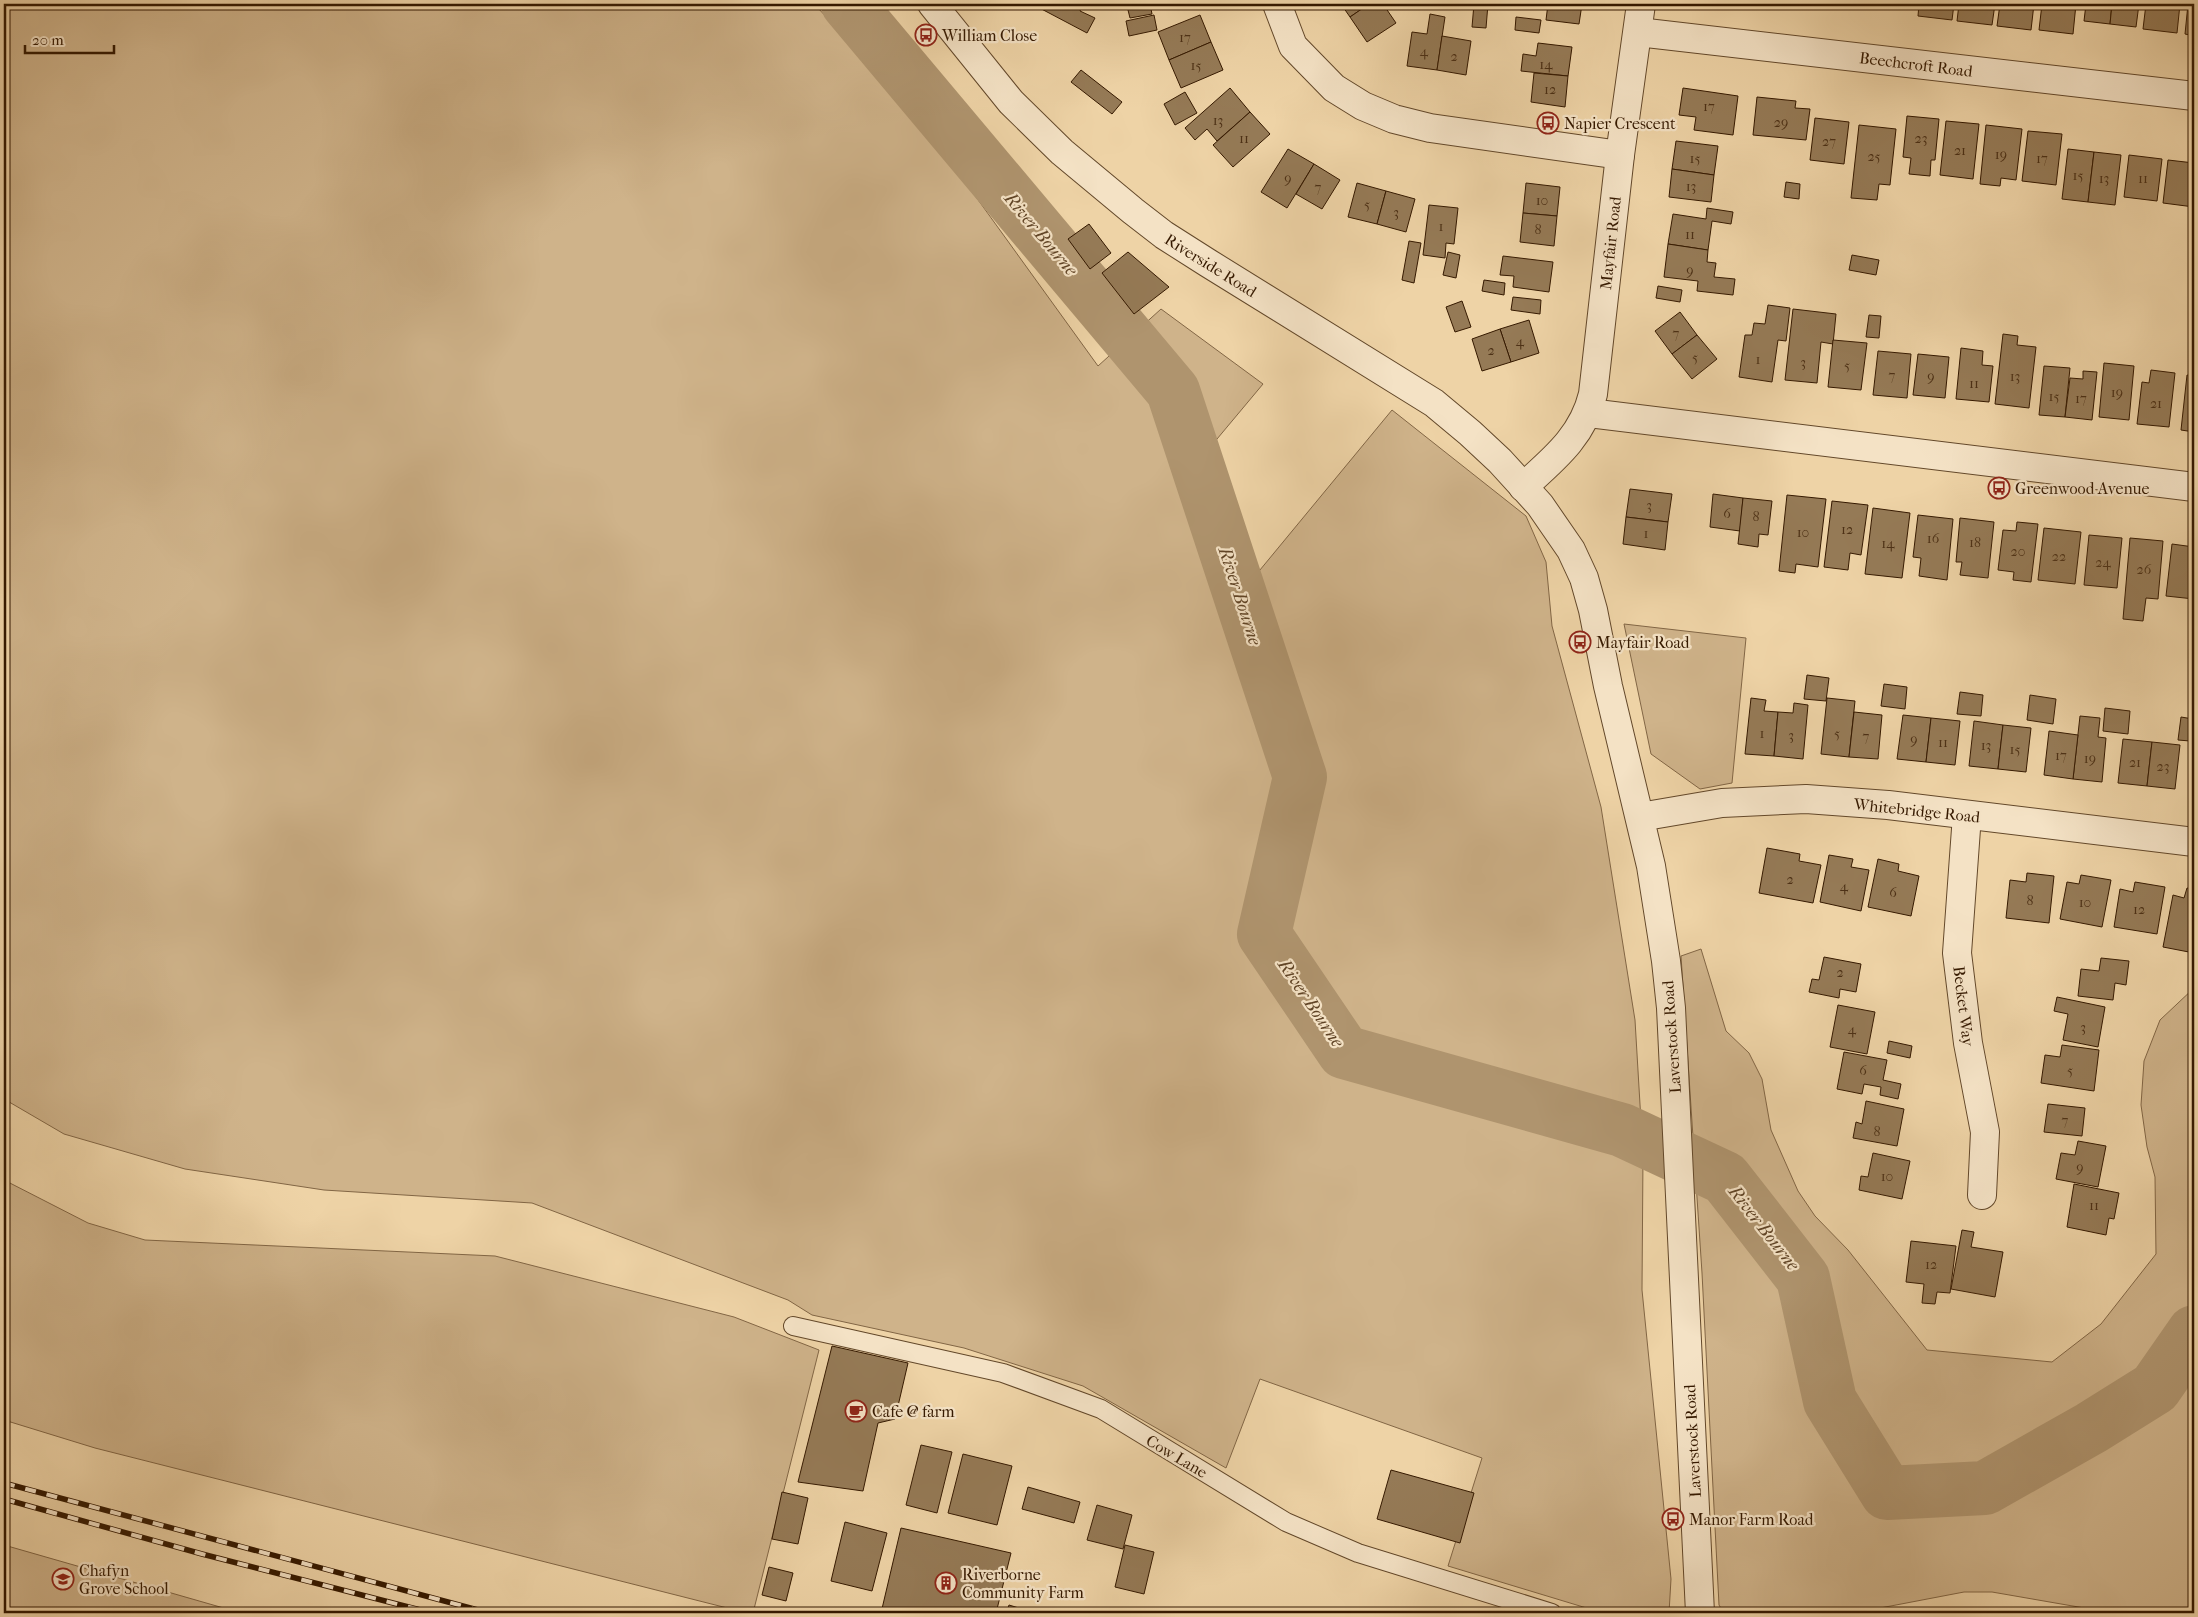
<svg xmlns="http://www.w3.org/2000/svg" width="2198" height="1617" font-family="'IM FELL French Canon',serif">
<rect width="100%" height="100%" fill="#eed3a6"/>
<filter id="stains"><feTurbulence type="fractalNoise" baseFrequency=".004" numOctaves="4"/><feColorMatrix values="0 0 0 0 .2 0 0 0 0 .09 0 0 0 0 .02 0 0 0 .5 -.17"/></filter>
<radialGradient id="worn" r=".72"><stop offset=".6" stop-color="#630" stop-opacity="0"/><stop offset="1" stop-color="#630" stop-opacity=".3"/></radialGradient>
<g fill="#cfb38a" stroke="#826645">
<polygon points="4,4 814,4 906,100 1098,366 1161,309 1263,384 1212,445 1255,576 1392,410 1526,516 1546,562 1552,626 1601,807 1635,1020 1643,1155 1642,1290 1671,1579 1669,1613 1603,1613 1448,1566 1482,1458 1260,1379 1226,1468 1083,1386 964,1348 812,1315 788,1300 532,1203 324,1190 185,1169 64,1134 4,1099"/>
<polygon points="1624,624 1746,638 1732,783 1700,789 1651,754"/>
<polygon points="1701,949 1726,1031 1749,1053 1762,1079 1771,1130 1798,1191 1815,1216 1848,1250 1927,1350 2052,1362 2101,1324 2156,1254 2155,1177 2147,1147 2141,1105 2144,1061 2160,1020 2194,988 2194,1613 2113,1613 1992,1592 1964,1592 1854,1613 1724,1613 1719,1605 1702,1273 1681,956"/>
<polygon points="4,1180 88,1223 145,1240 495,1256 734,1317 819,1350 753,1613 747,1613 95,1448 4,1420"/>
<polygon points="4,1545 241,1613 4,1613"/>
</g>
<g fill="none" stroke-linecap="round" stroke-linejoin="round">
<polyline stroke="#af946e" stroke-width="54" points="848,4 1173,391 1300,777 1264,934 1344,1052 1622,1130 1725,1178 1803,1278 1830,1401 1887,1493 1985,1488 2091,1428 2155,1388 2194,1332"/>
</g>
<g fill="#957a56" stroke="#351900">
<polygon points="1032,4 1083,4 1080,11 1095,18 1087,33"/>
<polygon points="1139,4 1150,4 1152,14 1130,18 1127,6"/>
<polygon points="1341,4 1369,4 1350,17"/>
<polygon points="1369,4 1383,4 1396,23 1367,42 1350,17"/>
<polygon points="1474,4 1488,4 1486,28 1472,27"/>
<polygon points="1548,4 1582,4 1579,24 1546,20"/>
<polygon points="1919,4 1954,4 1952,20 1918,16"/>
<polygon points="1959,4 1995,4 1992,25 1957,21"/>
<polygon points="2000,4 2034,4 2031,30 1997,26"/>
<polygon points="2042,4 2076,4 2073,34 2039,30"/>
<polygon points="2086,4 2112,4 2110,24 2084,21"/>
<polygon points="2112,4 2139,4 2136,27 2110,24"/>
<polygon points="2146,4 2180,4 2177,33 2143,29"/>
<polygon points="2188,4 2194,4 2194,36 2185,34"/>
<polygon points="1430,14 1445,17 1437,70 1407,66 1412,32 1427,34"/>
<polygon points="1154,15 1157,30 1129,36 1126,21"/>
<polygon points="1200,15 1211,42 1169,60 1158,32"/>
<polygon points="1516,17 1541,20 1539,33 1515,30"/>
<polygon points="1442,36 1471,41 1466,75 1437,70"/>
<polygon points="1211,42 1223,70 1181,88 1169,60"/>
<polygon points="1538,43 1572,47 1568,76 1521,71 1523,54 1536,56"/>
<polygon points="1081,70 1122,102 1112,114 1071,82"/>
<polygon points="1534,73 1568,76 1565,107 1531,102"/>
<polygon points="1230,88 1250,112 1217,141 1207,129 1195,140 1185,128"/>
<polygon points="1683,88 1738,96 1733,135 1694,130 1696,117 1679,115"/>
<polygon points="1185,92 1197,113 1175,125 1164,104"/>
<polygon points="1757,97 1796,101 1795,108 1810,109 1806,140 1753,135"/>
<polygon points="1250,112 1270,134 1233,167 1213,145"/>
<polygon points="1907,116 1939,119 1935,160 1931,160 1930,176 1909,174 1911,158 1903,157"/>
<polygon points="1815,118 1849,122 1844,164 1810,160"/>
<polygon points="1946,121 1979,124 1973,179 1940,175"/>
<polygon points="1859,125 1896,129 1890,185 1879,184 1877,200 1851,198"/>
<polygon points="1986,125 2022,129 2016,180 2001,178 2000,186 1980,184"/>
<polygon points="2028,131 2062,134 2056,185 2022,181"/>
<polygon points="1676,141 1718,146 1714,175 1672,169"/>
<polygon points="1288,149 1314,164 1287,208 1261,192"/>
<polygon points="2068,149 2094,152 2088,202 2062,199"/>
<polygon points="2094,152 2121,155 2115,205 2088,202"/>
<polygon points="2129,155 2162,159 2157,201 2124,197"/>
<polygon points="2168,160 2194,163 2194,207 2163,203"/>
<polygon points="1314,164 1340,180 1322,209 1296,194"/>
<polygon points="1672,169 1714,175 1711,202 1669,197"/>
<polygon points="1786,182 1800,184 1799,199 1784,197"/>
<polygon points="1357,183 1386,191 1377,224 1348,217"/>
<polygon points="1526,183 1560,187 1557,216 1523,213"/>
<polygon points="1386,191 1415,199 1406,232 1377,224"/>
<polygon points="1429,205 1458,208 1454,244 1446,243 1445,258 1423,255"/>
<polygon points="1707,208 1733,212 1731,224 1712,221 1708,250 1668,244 1673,214 1706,219"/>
<polygon points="1523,213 1557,216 1554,246 1520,242"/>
<polygon points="1089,224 1111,253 1090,269 1068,239"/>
<polygon points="1409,241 1421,243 1414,283 1402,280"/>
<polygon points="1668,244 1708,250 1707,262 1716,263 1714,277 1735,279 1733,295 1697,291 1698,281 1664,277"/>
<polygon points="1128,252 1169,287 1134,314 1102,273"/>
<polygon points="1448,252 1460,255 1456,278 1443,275"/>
<polygon points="1852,255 1879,260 1876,275 1849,270"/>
<polygon points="1503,256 1553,262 1549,292 1513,287 1514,276 1500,275"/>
<polygon points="1484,280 1505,283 1504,295 1482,291"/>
<polygon points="1658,286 1682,290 1680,302 1656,298"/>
<polygon points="1513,297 1541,300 1540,314 1511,310"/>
<polygon points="1462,301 1471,327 1455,332 1446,307"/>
<polygon points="1768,305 1790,308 1786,341 1778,340 1772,382 1739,377 1745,335 1752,335 1754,323 1765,324"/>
<polygon points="1793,309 1836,314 1833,344 1821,342 1817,383 1785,380"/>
<polygon points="1680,312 1697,335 1672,354 1655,331"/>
<polygon points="1869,315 1881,316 1879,338 1866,337"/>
<polygon points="1529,320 1539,353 1511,362 1500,329"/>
<polygon points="1500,329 1511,362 1482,371 1472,339"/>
<polygon points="2003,334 2018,336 2017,345 2036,347 2029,408 1995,404"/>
<polygon points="1697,335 1717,359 1692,379 1672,354"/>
<polygon points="1833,340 1867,343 1861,390 1828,387"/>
<polygon points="1961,348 1983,351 1982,365 1993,366 1989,402 1956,399"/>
<polygon points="1878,351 1911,354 1907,398 1873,395"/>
<polygon points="1918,354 1949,357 1945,398 1913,395"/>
<polygon points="2104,363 2134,366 2129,420 2099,417"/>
<polygon points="2044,366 2070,368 2065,417 2039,415"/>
<polygon points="2151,370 2175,373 2169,427 2137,424 2142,382 2149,383"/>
<polygon points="2083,371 2097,372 2092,420 2065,417 2070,378 2083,379"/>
<polygon points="2187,375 2194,376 2194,432 2181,430"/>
<polygon points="1630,489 1672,494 1668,522 1626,517"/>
<polygon points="1713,494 1743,498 1740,531 1710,527"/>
<polygon points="1787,495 1826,499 1818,567 1796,564 1795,573 1779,571"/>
<polygon points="1743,498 1772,501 1768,535 1759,534 1758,547 1738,544"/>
<polygon points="1832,501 1868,505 1861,555 1850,553 1848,570 1824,567"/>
<polygon points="1873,508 1910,513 1902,578 1865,574"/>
<polygon points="1918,515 1953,519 1947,580 1919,576 1921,558 1913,557"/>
<polygon points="1626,517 1668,522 1665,550 1623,544"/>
<polygon points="1960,518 1994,522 1988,578 1960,575 1962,562 1956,562"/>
<polygon points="2017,522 2038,524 2031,582 2013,580 2014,572 1998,570 2003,530 2016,531"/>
<polygon points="2044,528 2081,532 2075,584 2038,580"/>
<polygon points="2089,535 2122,538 2117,588 2084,585"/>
<polygon points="2130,538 2163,541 2158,599 2146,598 2143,621 2123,619"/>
<polygon points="2172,544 2194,547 2194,599 2166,596"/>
<polygon points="1807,675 1829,678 1826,701 1804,699"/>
<polygon points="1884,684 1907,687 1905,709 1881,706"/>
<polygon points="1960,692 1983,695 1981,716 1957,714"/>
<polygon points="2030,695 2056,699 2053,724 2027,720"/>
<polygon points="1751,698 1766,700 1764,711 1778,712 1774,756 1745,754"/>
<polygon points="1827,698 1855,701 1849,757 1821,754"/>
<polygon points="1794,703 1808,705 1803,759 1774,756 1778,712 1793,713"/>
<polygon points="2105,708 2130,711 2128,734 2103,731"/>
<polygon points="1854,712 1882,715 1878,759 1849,757"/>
<polygon points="1903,715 1931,718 1926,762 1897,759"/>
<polygon points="2080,716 2100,718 2098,737 2106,738 2102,782 2073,779"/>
<polygon points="2181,717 2193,719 2190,741 2178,740"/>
<polygon points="1931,718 1960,721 1955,765 1926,762"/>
<polygon points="2193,719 2194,719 2194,742 2190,741"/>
<polygon points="1974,721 2003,725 1998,769 1969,766"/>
<polygon points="2003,725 2031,728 2026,772 1998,769"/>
<polygon points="2049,731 2078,735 2073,779 2044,775"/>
<polygon points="2123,739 2152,742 2147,786 2118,783"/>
<polygon points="2152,742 2180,745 2175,789 2147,786"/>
<polygon points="1767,848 1800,854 1799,861 1821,865 1813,903 1759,893"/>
<polygon points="1829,855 1853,859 1851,867 1869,870 1861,911 1820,902"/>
<polygon points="1878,859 1899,864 1898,871 1919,876 1911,916 1868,907"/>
<polygon points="2027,873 2054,876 2049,923 2006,918 2010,880 2026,882"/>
<polygon points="2081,875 2111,880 2102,927 2060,919 2067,882 2079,884"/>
<polygon points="2135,882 2165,887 2157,934 2114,927 2120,889 2133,892"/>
<polygon points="2187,888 2194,889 2194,953 2163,947 2173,895 2184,898"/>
<polygon points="1824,957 1861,964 1856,992 1840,989 1839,998 1809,992 1812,979 1819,980"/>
<polygon points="2101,958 2129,961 2126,985 2115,983 2113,1000 2078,996 2081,969 2099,971"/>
<polygon points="2057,997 2105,1007 2098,1047 2063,1040 2068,1014 2054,1011"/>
<polygon points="1838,1005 1875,1012 1867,1054 1830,1047"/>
<polygon points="1889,1041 1912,1046 1910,1058 1887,1053"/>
<polygon points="2062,1045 2099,1050 2094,1091 2041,1083 2045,1055 2060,1057"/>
<polygon points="1844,1052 1887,1060 1883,1080 1901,1084 1898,1099 1880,1095 1881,1087 1864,1084 1862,1094 1837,1089"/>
<polygon points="1866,1101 1904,1109 1897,1146 1853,1138 1856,1122 1862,1124"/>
<polygon points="2048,1104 2085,1108 2082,1136 2044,1132"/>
<polygon points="2078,1141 2106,1146 2098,1187 2056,1179 2061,1153 2075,1155"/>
<polygon points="1873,1153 1910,1161 1902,1199 1859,1190 1861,1176 1868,1177"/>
<polygon points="2074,1184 2119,1193 2114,1219 2109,1218 2106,1235 2067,1227"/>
<polygon points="1962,1230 1974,1232 1971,1247 2003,1252 1995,1297 1951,1289"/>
<polygon points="1911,1241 1956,1246 1950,1293 1937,1292 1935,1304 1922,1303 1924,1284 1906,1282"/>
<polygon points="832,1346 908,1363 895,1419 878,1423 863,1491 798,1482"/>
<polygon points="921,1445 952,1452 937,1513 906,1505"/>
<polygon points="963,1454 1012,1466 997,1525 948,1513"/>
<polygon points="1391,1470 1474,1493 1460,1543 1377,1519"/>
<polygon points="1028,1487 1080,1502 1074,1523 1022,1509"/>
<polygon points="782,1492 808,1498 798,1544 772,1539"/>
<polygon points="1097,1505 1132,1515 1123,1549 1087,1540"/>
<polygon points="845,1522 887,1533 872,1591 831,1581"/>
<polygon points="901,1528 1011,1553 996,1613 881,1613"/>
<polygon points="1125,1545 1154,1552 1144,1594 1115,1587"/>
<polygon points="769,1567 793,1573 786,1601 762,1595"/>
<polygon points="1009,1605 1022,1609 1021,1613 1006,1613"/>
</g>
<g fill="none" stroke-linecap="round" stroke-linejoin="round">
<g stroke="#63482a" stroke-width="20">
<polyline id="service" points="793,1326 1003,1373 1101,1409 1286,1522 1358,1553 1552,1613"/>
</g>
<g stroke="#63482a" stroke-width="30">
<g id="minor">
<polyline points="1277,4 1293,46 1334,88 1363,106 1394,119 1430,128 1620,155"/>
<polyline points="1638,32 2194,96"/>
<polyline points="1589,413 2194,487"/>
<path d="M1523,487C1554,459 1583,436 1593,394L1620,155L1641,4"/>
<polyline points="1967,815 1957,953 1968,1043 1985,1132 1982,1195"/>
<polyline points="1640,817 1722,803 1806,799 1888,805 2194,842"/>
</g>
</g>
<g stroke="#63482a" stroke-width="30">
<polyline id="tertiary" points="932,4 1011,102 1062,152 1133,211 1164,235 1208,263 1434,403 1470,433 1500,461 1540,505 1571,550 1584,578 1593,610 1608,686 1651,866 1666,961 1671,1008 1700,1613"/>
</g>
<use href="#service" stroke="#f4e2c5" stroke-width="18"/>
<use href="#minor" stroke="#f4e2c5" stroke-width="28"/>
<use href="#tertiary" stroke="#f4e2c5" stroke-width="28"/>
<g stroke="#351900" stroke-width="5.5">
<g id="rail">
<polyline points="4,1483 489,1613"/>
<polyline points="4,1499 202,1554 432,1613"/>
</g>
</g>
<use href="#rail" stroke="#f4e2c5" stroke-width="4" stroke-dasharray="11" stroke-linecap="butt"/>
</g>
<defs>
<g id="bus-ring" transform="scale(1.125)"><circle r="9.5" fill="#f4e2c5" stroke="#8f2418" stroke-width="1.5"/><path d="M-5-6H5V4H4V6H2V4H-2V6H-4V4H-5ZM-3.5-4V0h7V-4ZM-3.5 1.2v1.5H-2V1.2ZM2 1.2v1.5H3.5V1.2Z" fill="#8f2418"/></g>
<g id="cafe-ring" transform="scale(1.125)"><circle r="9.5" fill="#f4e2c5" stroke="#8f2418" stroke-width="1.5"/><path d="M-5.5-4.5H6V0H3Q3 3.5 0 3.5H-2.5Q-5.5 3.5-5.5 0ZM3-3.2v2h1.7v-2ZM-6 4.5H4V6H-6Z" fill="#8f2418"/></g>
<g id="school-ring" transform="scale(1.125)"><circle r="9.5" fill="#f4e2c5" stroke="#8f2418" stroke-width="1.5"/><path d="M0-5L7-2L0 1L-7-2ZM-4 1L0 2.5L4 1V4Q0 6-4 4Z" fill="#8f2418"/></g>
<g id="building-ring" transform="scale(1.125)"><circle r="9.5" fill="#f4e2c5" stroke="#8f2418" stroke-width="1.5"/><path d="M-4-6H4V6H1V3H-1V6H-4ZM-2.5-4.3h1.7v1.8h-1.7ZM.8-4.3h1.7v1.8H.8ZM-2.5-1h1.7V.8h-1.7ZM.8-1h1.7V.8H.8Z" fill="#8f2418"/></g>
</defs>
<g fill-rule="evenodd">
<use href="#bus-ring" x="926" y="35"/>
<use href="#bus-ring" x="1548" y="123"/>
<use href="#bus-ring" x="1999" y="488"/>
<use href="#bus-ring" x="1580" y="642"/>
<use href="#cafe-ring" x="856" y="1411"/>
<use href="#bus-ring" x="1673" y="1519"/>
<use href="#school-ring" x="63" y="1579"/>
<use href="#building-ring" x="946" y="1583"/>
</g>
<g text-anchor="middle" stroke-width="4.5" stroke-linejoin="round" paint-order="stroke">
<g font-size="14" fill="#4d3116">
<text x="1185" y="42">17</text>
<text x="1424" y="56">4</text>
<text x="1454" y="61">2</text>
<text x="1546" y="69">14</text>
<text x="1196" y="70">15</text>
<text x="1550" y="94">12</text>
<text x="1709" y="111">17</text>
<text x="1218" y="125">13</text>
<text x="1781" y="127">29</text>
<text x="1244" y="143">11</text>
<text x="1921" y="143">23</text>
<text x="1829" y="146">27</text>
<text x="1960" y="155">21</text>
<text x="2001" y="159">19</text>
<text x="1874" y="161">25</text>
<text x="1695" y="163">15</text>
<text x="2042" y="163">17</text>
<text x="2078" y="180">15</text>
<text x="1288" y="183">9</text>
<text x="2104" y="183">13</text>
<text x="2143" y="183">11</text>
<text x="1691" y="191">13</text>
<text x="1318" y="192">7</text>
<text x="1542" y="205">10</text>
<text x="1367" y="209">5</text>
<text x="1396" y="217">3</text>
<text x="1441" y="231">1</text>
<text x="1538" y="234">8</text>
<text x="1690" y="239">11</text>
<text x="1690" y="275">9</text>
<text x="1676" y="338">7</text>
<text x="1520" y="346">4</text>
<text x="1491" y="355">2</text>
<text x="1695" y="362">5</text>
<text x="1758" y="364">1</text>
<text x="1803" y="367">3</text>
<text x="1847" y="370">5</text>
<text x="1892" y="380">7</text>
<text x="1931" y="381">9</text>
<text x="2015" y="381">13</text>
<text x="1974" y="388">11</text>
<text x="2117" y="397">19</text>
<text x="2054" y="401">15</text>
<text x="2081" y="403">17</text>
<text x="2156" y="408">21</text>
<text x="1649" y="510">3</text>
<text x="1727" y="518">6</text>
<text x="1756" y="521">8</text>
<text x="1847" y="534">12</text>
<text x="1803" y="537">10</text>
<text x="1646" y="538">1</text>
<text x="1933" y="543">16</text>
<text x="1975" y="547">18</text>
<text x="1888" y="548">14</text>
<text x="2018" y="556">20</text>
<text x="2059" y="561">22</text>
<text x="2103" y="567">24</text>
<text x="2144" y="574">26</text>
<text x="1762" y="738">1</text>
<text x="1837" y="738">5</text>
<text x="1791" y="740">3</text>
<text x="1866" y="741">7</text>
<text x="1914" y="744">9</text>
<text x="1943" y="747">11</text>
<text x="1986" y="750">13</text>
<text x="2015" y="754">15</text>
<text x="2061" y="760">17</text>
<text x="2090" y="763">19</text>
<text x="2135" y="767">21</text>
<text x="2163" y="771">23</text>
<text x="1790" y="884">2</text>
<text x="1844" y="891">4</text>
<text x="1893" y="897">6</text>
<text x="2030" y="905">8</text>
<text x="2085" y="907">10</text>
<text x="2139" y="914">12</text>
<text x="1840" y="977">2</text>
<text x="2083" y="1032">3</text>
<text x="1852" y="1034">4</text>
<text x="1863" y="1075">6</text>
<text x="2070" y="1075">5</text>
<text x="2065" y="1125">7</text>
<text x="1877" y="1136">8</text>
<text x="2080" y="1172">9</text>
<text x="1887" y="1181">10</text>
<text x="2094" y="1210">11</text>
<text x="1931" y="1269">12</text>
</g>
<g font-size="16" fill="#351900" stroke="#f4e2c5" text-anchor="start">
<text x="942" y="41">William Close</text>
<text x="1564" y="129">Napier Crescent</text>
<text x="2015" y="494">Greenwood Avenue</text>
<text x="1596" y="648">Mayfair Road</text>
<text x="872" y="1417">Cafe @ farm</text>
<text x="1689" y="1525">Manor Farm Road</text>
<text x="79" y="1576">Chafyn<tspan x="79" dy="18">Grove School</tspan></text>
<text x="962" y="1580">Riverborne<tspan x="962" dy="18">Community Farm</tspan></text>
</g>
<g font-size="16" fill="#351900" stroke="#f4e2c5">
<text transform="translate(1916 64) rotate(7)" y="6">Beechcroft Road</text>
<text transform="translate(1610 243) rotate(-84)" y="6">Mayfair Road</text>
<text transform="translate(1211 265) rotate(32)" y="6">Riverside Road</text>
<text transform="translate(1917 810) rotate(6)" y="6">Whitebridge Road</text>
<text transform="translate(1964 1006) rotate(83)" y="6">Becket Way</text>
<text transform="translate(1671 1037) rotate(-94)" y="6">Laverstock Road</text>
<text transform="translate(1692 1441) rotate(-93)" y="6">Laverstock Road</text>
<text transform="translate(1177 1456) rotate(31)" y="6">Cow Lane</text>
</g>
<g font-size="18" font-style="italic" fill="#604426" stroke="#f4e2c5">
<text transform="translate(1041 234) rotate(50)" y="6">River Bourne</text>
<text transform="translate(1240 596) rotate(72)" y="6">River Bourne</text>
<text transform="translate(1311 1003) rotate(56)" y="6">River Bourne</text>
<text transform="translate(1764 1228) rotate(52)" y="6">River Bourne</text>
</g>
</g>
<rect width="2198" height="1617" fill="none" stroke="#eed3a6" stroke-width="20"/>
<rect x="5" y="5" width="2188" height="1607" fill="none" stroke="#351900" stroke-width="2.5"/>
<rect x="10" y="10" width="2178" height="1597" fill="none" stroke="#351900"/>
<path d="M25 45v8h89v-8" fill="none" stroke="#351900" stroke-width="2.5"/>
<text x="32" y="45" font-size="15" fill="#351900" stroke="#f4e2c5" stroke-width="4" paint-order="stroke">20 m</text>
<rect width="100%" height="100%" filter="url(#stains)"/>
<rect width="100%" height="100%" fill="url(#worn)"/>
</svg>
